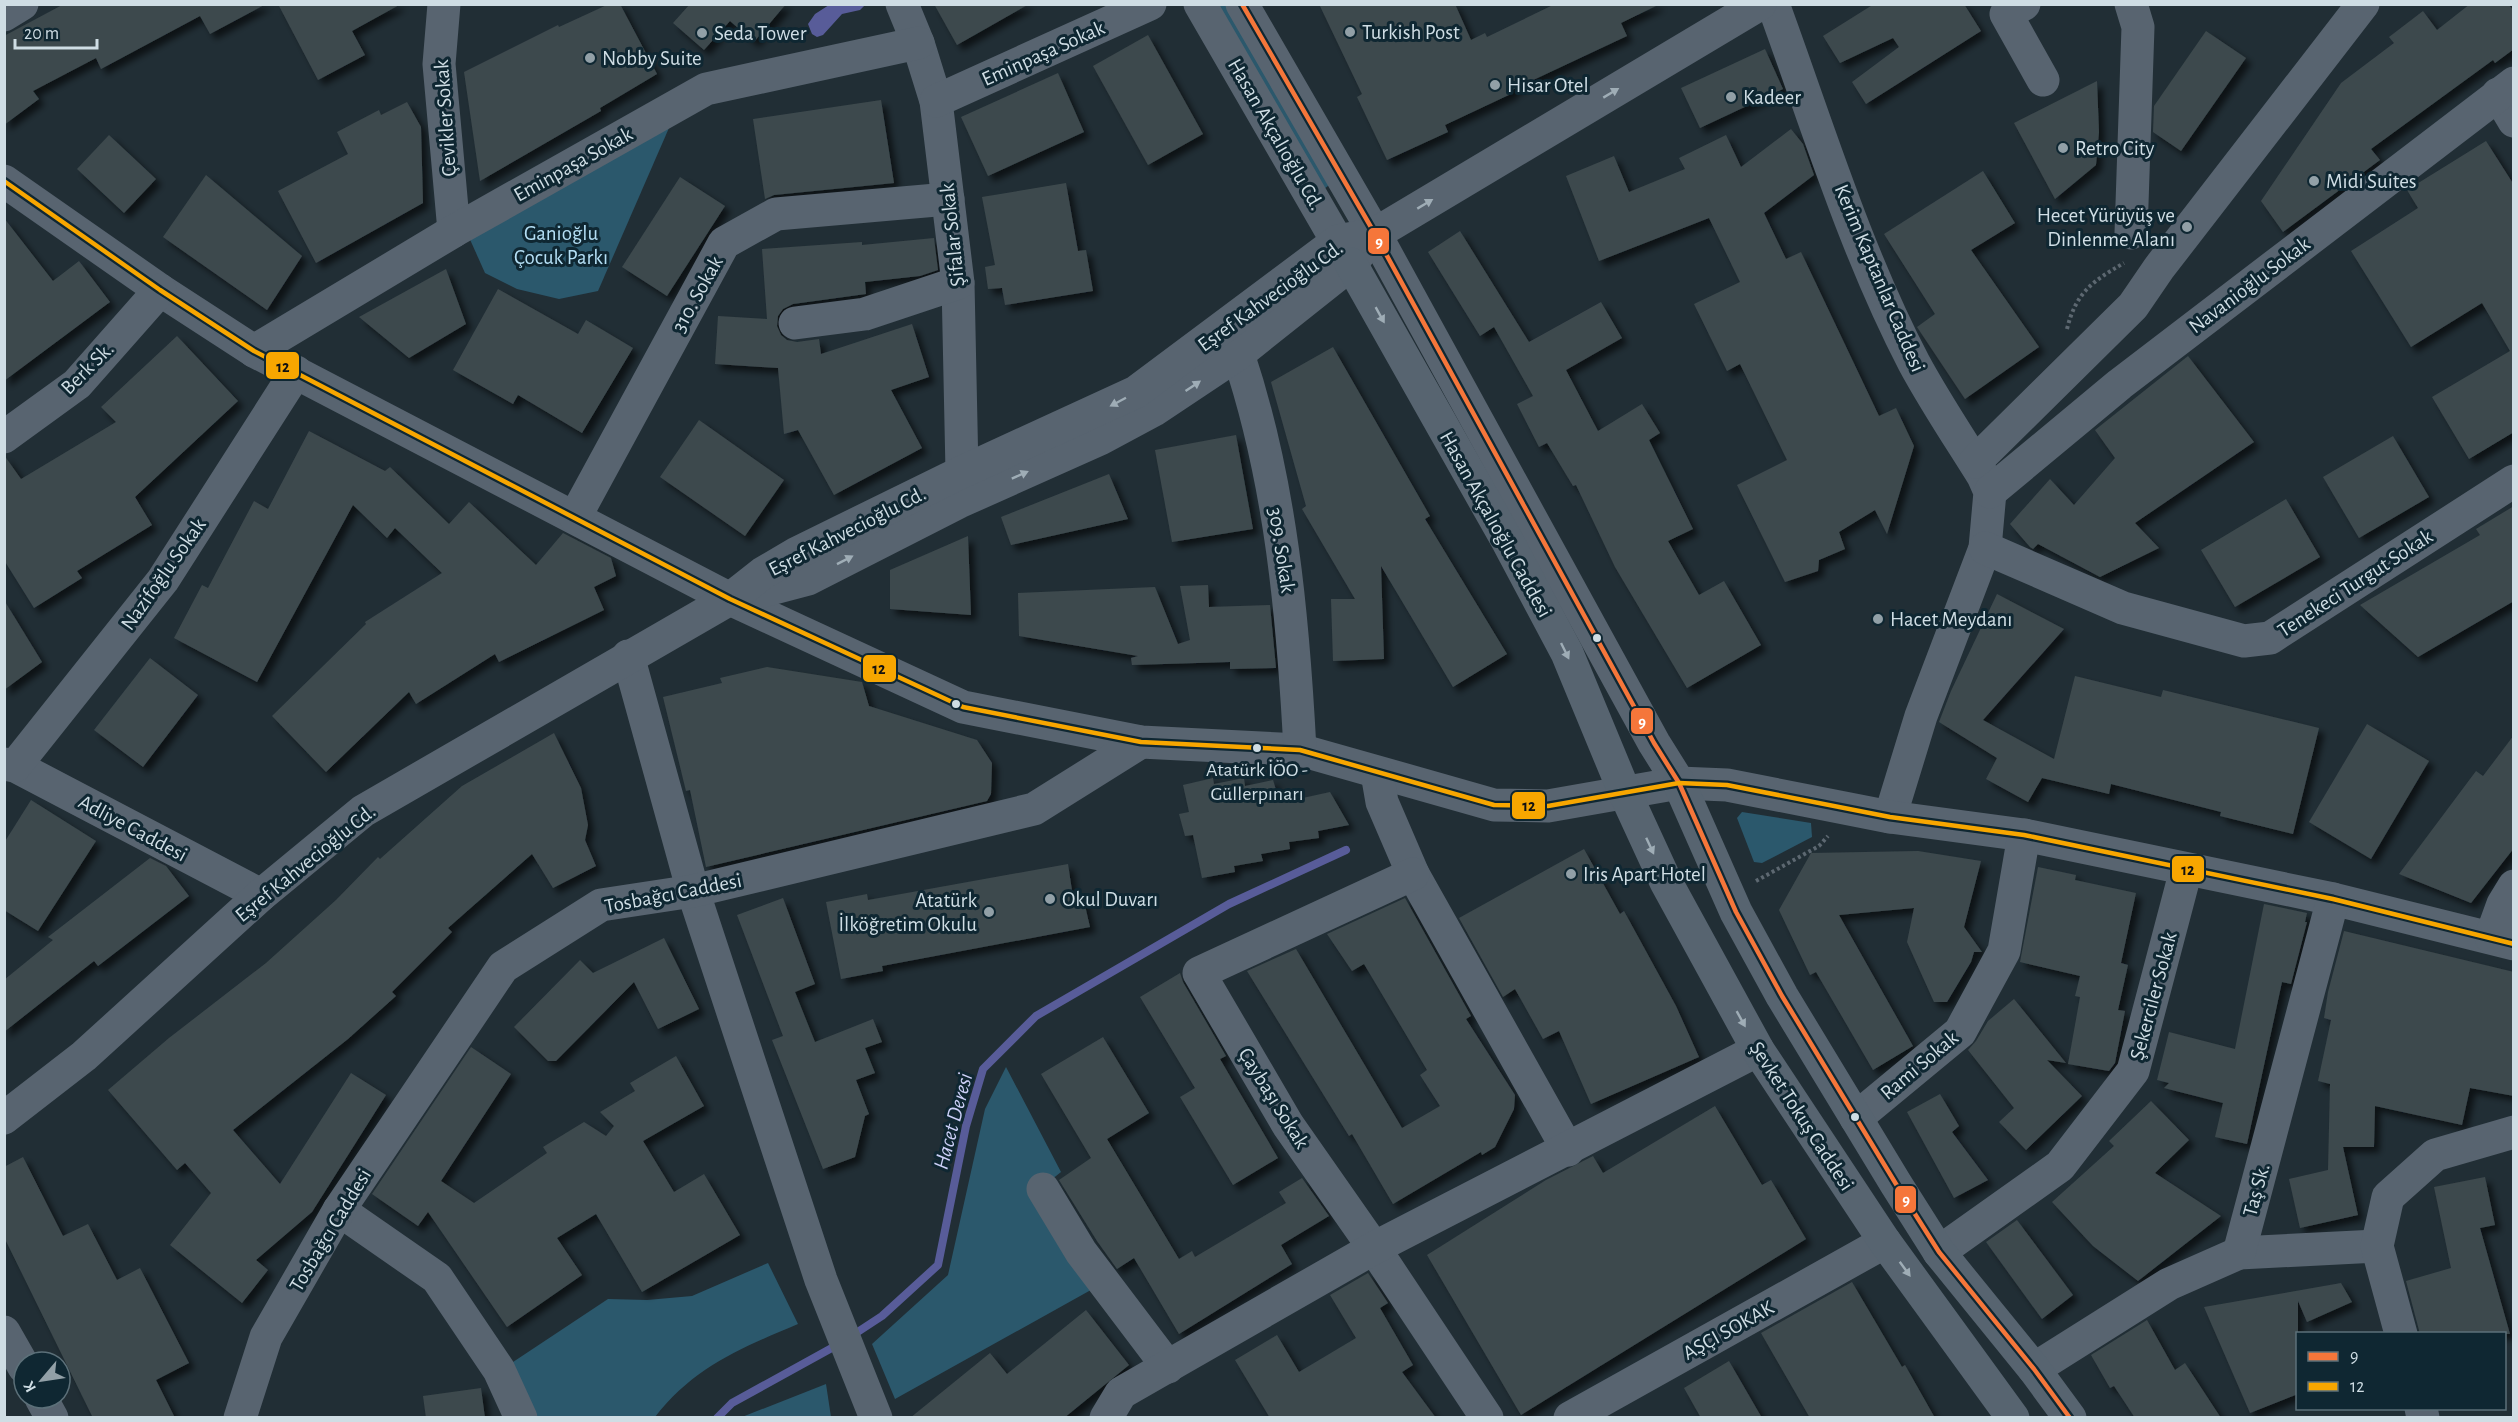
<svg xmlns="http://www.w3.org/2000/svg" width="2518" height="1422" font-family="'Alegreya Sans',sans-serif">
<defs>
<filter id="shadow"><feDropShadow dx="5.5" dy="5.5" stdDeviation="3" flood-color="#0009"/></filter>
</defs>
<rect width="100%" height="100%" fill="#212e35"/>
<g fill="#2b586c">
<polygon points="1217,5 1232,5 1333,182 1324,189"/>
<polygon points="672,121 598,291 559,299 517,289 485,273 468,235"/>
<polygon points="1742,812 1811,823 1812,837 1762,863 1754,862 1737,818"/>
<polygon points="1006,1067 1061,1172 1051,1180 1107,1281 895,1399 872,1344 948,1275 985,1109"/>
<path d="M768,1263L798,1324C741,1348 694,1367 655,1417H535L510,1364L608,1299L647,1300L692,1296Z"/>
<polygon points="826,1384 831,1417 742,1417"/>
</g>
<polygon fill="#585c99" points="829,5 829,4 865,5 860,10 842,14 823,35 817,37 812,34 808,24 815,14"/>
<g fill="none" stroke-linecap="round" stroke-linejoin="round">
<g stroke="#585c99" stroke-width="8">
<polyline points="850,1337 882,1316 938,1265 966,1126 983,1069 1036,1016 1229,904 1346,850"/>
<polyline points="717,1418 732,1403 839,1344"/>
</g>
</g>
<g fill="#3d494d" filter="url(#shadow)">
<polygon points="64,4 266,4 210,34 200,16 101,69 96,58 33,91 39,99 4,125 4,36"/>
<polygon points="278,4 401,4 352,31 365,55 318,80"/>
<polygon points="609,4 620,4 657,74 600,108 601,111 480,181 464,72 558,25 559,27"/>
<polygon points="690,4 786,4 754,42 730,21 704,50 673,23"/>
<polygon points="934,4 1029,4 957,45"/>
<polygon points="1319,4 1455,4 1471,40 1485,33 1487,37 1555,4 1660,4 1621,23 1627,36 1512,90 1513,93 1445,125 1448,132 1387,160 1357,97 1362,94"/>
<polygon points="1874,4 1964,4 1981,31 1866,104 1852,82 1899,47 1893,38 1840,63 1823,36"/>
<polygon points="2470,4 2508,4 2514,11 2514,49 2495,63 2493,60 2371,149 2380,160 2283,232 2261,201 2341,83 2394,43 2389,37 2423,11 2437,30"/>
<polygon points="2206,31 2246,58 2181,151 2153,132 2154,106"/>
<polygon points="1148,35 1203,134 1148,165 1093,66"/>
<polygon points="1765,49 1783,89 1700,128 1681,88"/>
<polygon points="1058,73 1084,132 988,176 961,117"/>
<polygon points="2097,81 2099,132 2096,165 2055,199 2014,123"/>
<polygon points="881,100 894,183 774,195 765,199 753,119"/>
<polygon points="407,102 421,127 423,203 316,263 278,191 348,154 337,132 379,110 381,115"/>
<polygon points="1791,129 1803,144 1814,175 1764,213 1786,259 1801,252 1879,416 1896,408 1914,446 1887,534 1875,510 1839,532 1845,549 1819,560 1818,571 1785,582 1737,485 1787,460 1740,364 1727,371 1694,304 1740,282 1709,218 1599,261 1566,176 1614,156 1629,192 1685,169 1679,158 1726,135 1741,167"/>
<polygon points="109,135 156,179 124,213 77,169"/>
<polygon points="2486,141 2514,185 2514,432 2469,459 2432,397 2510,351 2482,303 2411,347 2351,251 2418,208 2407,190"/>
<polygon points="1983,171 2015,223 1971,250 2039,347 1965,399 1917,327 1935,314 1884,234"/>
<polygon points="206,175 302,256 267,310 163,237"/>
<polygon points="680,177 725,206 667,296 622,267"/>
<polygon points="1066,183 1078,251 1086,250 1093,291 1005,305 1002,288 988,289 985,267 995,265 982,197"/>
<polygon points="4,218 53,281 79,261 110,302 4,381"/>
<polygon points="1460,231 1529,342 1601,302 1622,338 1566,370 1598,431 1642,404 1660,433 1649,440 1693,529 1668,541 1699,595 1724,581 1761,645 1687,688 1615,567 1576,485 1573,486 1547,443 1539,447 1517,404 1533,396 1494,327 1480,336 1428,252"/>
<polygon points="934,238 938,270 920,276 865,282 866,294 793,304 783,309 778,316 777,326 781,335 787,340 797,342 819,339 821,354 912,324 929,377 891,390 922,448 834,495 798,430 784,434 778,368 715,364 718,316 767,319 762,249 862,242 862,245"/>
<polygon points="446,269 466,324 409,358 359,317"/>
<polygon points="498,289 578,334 586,320 633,348 582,433 518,395 513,404 453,370"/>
<polygon points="177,336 238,401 135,497 152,525 77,571 82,578 34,608 4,560 4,455 21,479 116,422 101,407"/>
<polygon points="1333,347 1430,516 1425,519 1507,654 1453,687 1381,566 1384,659 1333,661 1331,599 1355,599 1302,509 1306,506 1271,382"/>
<polygon points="2188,356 2254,442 2135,523 2159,548 2100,577 2038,544 2033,549 2030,547 2010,524 2050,479 2074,505 2115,458 2095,430"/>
<polygon points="699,420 784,480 745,536 660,477"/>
<polygon points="309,431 385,471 390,467 449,524 469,502 536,565 563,533 611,558 616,576 594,587 604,610 499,662 495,654 416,704 409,692 326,772 272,716 366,624 365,622 442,573 395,528 387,538 353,505 257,682 174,638 202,585 208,588 254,501 268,509"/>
<polygon points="1236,435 1253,529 1172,542 1155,450"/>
<polygon points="2393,436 2429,497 2359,538 2323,477"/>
<polygon points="1109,474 1128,519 1011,545 1001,517"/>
<polygon points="2286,499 2320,557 2235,607 2201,550"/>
<polygon points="2514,506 2514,601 2418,657 2360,605 2480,535 2476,529"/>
<polygon points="968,536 971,615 890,609 890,570"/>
<polygon points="1208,585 1209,607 1270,605 1276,668 1230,669 1230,662 1132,665 1131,658 1138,656 1019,636 1018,593 1155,587 1178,644 1190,640 1180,586"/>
<polygon points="1997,594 2064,629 1983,720 2054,759 2075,676 2161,697 2163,690 2319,728 2293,834 2220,816 2221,812 2111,784 2109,794 2042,778 2028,802 1986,779 1997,758 1939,722 1951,691"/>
<polygon points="4,600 42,662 4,690"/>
<polygon points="150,658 198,695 143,767 94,730"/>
<polygon points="767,667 862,682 869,706 977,740 992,763 991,794 987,801 706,867 690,790 686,791 663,697 722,683 720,678"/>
<polygon points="2367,724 2429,761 2371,859 2309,822"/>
<polygon points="554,733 581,788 588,825 585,840 596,866 553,888 532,854 448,928 452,932 392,992 396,996 348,1039 233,1130 280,1184 351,1073 386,1095 312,1212 256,1260 268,1270 242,1303 170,1245 211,1193 185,1163 177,1170 108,1090 169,1038 266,963 336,900 378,857 380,859 462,786"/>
<polygon points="2514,735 2514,848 2471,903 2399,874 2476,771 2483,776"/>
<polygon points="1213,778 1214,784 1244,778 1245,786 1273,780 1280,803 1330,792 1349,825 1318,831 1319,838 1289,842 1290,849 1261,854 1263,861 1234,866 1235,872 1202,878 1193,835 1185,836 1179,814 1189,812 1183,785"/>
<polygon points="31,800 96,841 38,931 4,910 4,843"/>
<polygon points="1584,849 1620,914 1624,911 1676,1006 1699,1057 1591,1104 1559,1031 1543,1039 1515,989 1503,997 1459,918"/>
<polygon points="1918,851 1981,861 1964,927 1982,952 1974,952 1971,962 1947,1002 1934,1002 1907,942 1914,908 1839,915 1913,1046 1873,1070 1816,972 1810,975 1779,910 1811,853"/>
<polygon points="150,858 166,866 189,896 98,966 94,961 4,1032 4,980 53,940 48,937"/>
<polygon points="1068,864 1073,897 1083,897 1090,927 882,966 883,971 841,979 826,902 867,894 868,900"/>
<polygon points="2038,867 2076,875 2075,880 2136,893 2121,963 2128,965 2118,1010 2125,1011 2115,1063 2109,1071 2068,1064 2080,997 2075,996 2080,976 2020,962"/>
<polygon points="783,898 815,984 795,992 815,1042 873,1019 882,1042 865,1048 875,1073 856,1080 869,1114 865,1116 855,1157 823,1169 772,1040 783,1036 737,915"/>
<polygon points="1405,898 1471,1016 1466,1019 1515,1095 1514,1109 1495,1147 1482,1155 1481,1152 1393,1204 1352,1134 1349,1136 1247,971 1296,949 1402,1128 1440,1106 1420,1075 1427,1070 1364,964 1352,971 1327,934"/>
<polygon points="2264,904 2307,913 2305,922 2307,922 2291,984 2282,982 2247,1144 2215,1137 2223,1103 2164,1088 2169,1083 2157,1080 2169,1032 2235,1049"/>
<polygon points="2344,931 2514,972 2514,1096 2470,1088 2462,1125 2375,1106 2374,1147 2343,1147 2358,1215 2300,1228 2289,1179 2328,1170 2330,1084 2318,1081 2331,1020 2324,1018 2328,992"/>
<polygon points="664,938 699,1009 658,1029 634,982 556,1061 548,1061 514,1027 580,960 593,973"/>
<polygon points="1180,973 1183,982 1226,1056 1220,1059 1278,1158 1233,1185 1180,1097 1195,1088 1140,997"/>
<polygon points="2014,999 2066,1063 2047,1060 2082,1096 2026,1150 1999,1122 2014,1108 1968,1050 1976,1041 1988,1021"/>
<polygon points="1103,1037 1149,1113 1107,1139 1179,1259 1192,1251 1195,1257 1286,1203 1279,1192 1302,1178 1329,1216 1281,1245 1292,1264 1179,1334 1134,1258 1117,1269 1097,1241 1059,1180 1091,1158 1041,1074"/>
<polygon points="471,1047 511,1074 441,1181 474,1203 547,1153 543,1147 584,1122 606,1136 614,1126 600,1112 635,1091 630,1083 676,1056 704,1106 643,1141 674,1192 704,1174 740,1235 642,1292 596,1214 557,1238 582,1275 507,1327 428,1212 418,1226 372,1194"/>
<polygon points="1940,1094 1959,1126 1952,1132 1988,1180 1954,1198 1907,1112"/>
<polygon points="2151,1101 2189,1140 2155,1173 2221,1216 2138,1281 2093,1246 2052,1202 2114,1146 2109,1141"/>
<polygon points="1715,1106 1762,1185 1771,1180 1806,1239 1521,1415 1427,1255 1546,1180 1593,1156 1603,1173"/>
<polygon points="23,1157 63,1236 88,1224 117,1280 140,1268 189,1363 156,1380 175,1418 93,1418 4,1237 4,1167"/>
<polygon points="2485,1177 2495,1225 2480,1228 2510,1334 2420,1334 2406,1281 2451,1268 2434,1187"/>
<polygon points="2017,1220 2073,1295 2042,1319 1986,1242"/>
<polygon points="1368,1273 1388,1303 1380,1308 1413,1365 1402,1372 1436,1418 1270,1418 1235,1360 1277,1335 1299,1372 1356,1338 1330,1295"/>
<polygon points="1852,1282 1902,1367 1905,1365 1935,1418 1810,1418 1761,1333"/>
<polygon points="2341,1283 2352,1302 2307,1322 2298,1301 2298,1394 2250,1413 2204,1307"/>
<polygon points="1086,1310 1129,1365 1064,1418 910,1418 990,1353 1007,1374"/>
<polygon points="2147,1320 2175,1370 2185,1363 2221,1418 2135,1418 2114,1386 2110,1388 2091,1355"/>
<polygon points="1729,1361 1762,1418 1701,1418 1684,1388"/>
<polygon points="481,1388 485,1418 426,1418 423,1396"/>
</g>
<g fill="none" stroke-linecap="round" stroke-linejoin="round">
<g stroke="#5d6871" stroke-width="4" stroke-dasharray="3 3" stroke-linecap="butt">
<path d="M2067,329C2076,292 2093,281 2124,263"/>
<polyline points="1756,881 1819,846 1828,836"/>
</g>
<g stroke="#586470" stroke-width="33">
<polyline points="444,4 439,64 454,231"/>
<polyline points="902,4 918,43 936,101 958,283 962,472"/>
<polyline points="1200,4 1348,260"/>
<polyline points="1242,4 1375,234 1654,743 1679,783"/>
<path d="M1773,4C1817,124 1855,250 1914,363C1935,402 1960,439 1983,476L1990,492L1985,548L1921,716L1890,817"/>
<polyline points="2024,4 2006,14 2043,80"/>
<polyline points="4,15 22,4"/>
<polyline points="2498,94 2514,121"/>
<polyline points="936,101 1150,4"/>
<polyline points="4,181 160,290 254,351 730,599 963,707 1141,742 1300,750 1494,805 1548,806 1679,783 1727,785 1890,817 2024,835 2333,899 2514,944"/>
<polyline points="2131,233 2138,27 2131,4"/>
<polyline points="795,323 865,314 958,283"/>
<polyline points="254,351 454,231 706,89 918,43"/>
<path d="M1238,354C1281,482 1293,617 1300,750"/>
<polyline points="4,437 77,384 160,290"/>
<polyline points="1975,462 2133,306 2159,268 2363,4"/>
<polyline points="1990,492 2120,384 2514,83"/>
<polyline points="575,517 724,243 776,214 948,199"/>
<polyline points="1985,548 2123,608 2244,641 2270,638 2514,481"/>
<polyline points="744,596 808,579 959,502 1100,439 1154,410 1238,354 1351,264 1368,242"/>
<polyline points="628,656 693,891 821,1280 876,1418"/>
<polyline points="4,764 15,766 261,895"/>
<polyline points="15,766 163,580 296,372"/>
<polyline points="1377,773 1382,802 1413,874 1568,1150"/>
<polyline points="1413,874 1199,973 1288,1125 1374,1248 1487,1418"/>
<polyline points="2491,937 2503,904 2514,886"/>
<polyline points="4,1118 84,1056 261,895 363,811 730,599 763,573 797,553 962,472 1136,392 1338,241 1375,234 1760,4"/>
<polyline points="1856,1118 1960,1032 2004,951 2024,835"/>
<polyline points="1043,1189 1081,1252 1168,1367"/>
<polyline points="339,1210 437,1278 499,1370 521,1418"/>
<polyline points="1939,1252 2060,1166 2133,1071 2186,870"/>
<polyline points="2239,1253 2377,1246"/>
<polyline points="4,1332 24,1367"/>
<polyline points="2401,1334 2377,1246 2388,1197 2435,1155 2514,1132"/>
<polyline points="2034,1369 2169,1284 2239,1253 2333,899"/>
<polyline points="41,1398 52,1418"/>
<polyline points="2421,1408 2423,1418"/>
<polyline points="240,1418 266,1337 339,1210 503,967 601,905 693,891 1034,809 1141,742"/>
<polyline points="1106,1418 1121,1393 1374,1248 1758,1050"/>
<polyline points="1570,1418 1885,1242"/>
</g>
<g stroke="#576470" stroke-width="33">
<polyline points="1351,264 1508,542 1567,653 1625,793 1666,882 1758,1050 1885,1242 2013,1418"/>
<polyline points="1679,783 1736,912 1782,996 1896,1184 1939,1252 2034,1369 2070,1418"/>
</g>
<g stroke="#0f2732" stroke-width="9">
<polyline id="bus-1" points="1242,4 1375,234 1654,743 1679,783 1736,912 1782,996 1896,1184 1939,1252 2034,1369 2070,1418"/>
</g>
<g stroke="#0f2732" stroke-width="9">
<polyline id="bus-2" points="4,181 160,290 254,351 730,599 963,707 1141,742 1300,750 1494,805 1548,806 1679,783 1727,785 1890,817 2024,835 2333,899 2514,944"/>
</g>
<use href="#bus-1" stroke="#f5763a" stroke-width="4.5"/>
<use href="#bus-2" stroke="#f7a600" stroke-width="4.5"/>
</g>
<defs><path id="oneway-solid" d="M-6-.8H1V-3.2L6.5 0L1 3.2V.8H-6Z" transform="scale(1.5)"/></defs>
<g fill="#9fadb6">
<use href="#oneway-solid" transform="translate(1611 93) rotate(-31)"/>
<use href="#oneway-solid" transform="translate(1425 204) rotate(-31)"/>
<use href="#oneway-solid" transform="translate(1380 315) rotate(61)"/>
<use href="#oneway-solid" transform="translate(1193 386) rotate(-34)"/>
<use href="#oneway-solid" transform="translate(1118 402) rotate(152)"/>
<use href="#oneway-solid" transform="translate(1020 475) rotate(-24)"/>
<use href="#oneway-solid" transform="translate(845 560) rotate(-27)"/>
<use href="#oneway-solid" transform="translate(1565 651) rotate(64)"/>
<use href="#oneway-solid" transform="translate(1650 846) rotate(65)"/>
<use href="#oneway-solid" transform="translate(1741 1019) rotate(61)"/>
<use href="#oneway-solid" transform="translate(1905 1269) rotate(54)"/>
</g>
<g fill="#92a0a7" stroke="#0f2732" stroke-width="2">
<circle cx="1350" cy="32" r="6"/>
<circle cx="702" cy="33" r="6"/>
<circle cx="590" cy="58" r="6"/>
<circle cx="1495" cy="85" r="6"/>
<circle cx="1731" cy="97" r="6"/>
<circle cx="2063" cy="148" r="6"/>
<circle cx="2314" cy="181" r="6"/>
<circle cx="2187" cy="227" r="6"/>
<circle cx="1878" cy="619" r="6"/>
<circle cx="1571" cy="874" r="6"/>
<circle cx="1050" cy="899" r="6"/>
<circle cx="989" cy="912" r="6"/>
</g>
<g fill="#cfdde4" stroke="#0f2732" stroke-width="2">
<circle cx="1597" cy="638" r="5"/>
<circle cx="956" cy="704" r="5"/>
<circle cx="1257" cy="748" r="5"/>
<circle cx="1855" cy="1117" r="5"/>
</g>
<g text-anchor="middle" stroke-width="6" stroke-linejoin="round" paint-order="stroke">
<g font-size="20" fill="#cfdde4" stroke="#0f2732">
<text x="1257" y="776">Atatürk İÖO -<tspan x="1257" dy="24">Güllerpınarı</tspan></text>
</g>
<g font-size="21" fill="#cfdde4" stroke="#0f2732" text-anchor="start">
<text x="1362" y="39">Turkish Post</text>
<text x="714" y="40">Seda Tower</text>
<text x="602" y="65">Nobby Suite</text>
<text x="1507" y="92">Hisar Otel</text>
<text x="1743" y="104">Kadeer</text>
<text x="2075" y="155">Retro City</text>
<text x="2326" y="188">Midi Suites</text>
<text x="2175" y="222" text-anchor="end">Hecet Yürüyüş ve<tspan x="2175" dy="24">Dinlenme Alanı</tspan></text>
<text x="1890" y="626">Hacet Meydanı</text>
<text x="1583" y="881">Iris Apart Hotel</text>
<text x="1062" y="906">Okul Duvarı</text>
<text x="977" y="907" text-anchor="end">Atatürk<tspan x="977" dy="24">İlköğretim Okulu</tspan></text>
</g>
<g font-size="21" fill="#cfdde4" stroke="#0f2732">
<text transform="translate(1043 53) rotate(-24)" y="7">Eminpaşa Sokak</text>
<text transform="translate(445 118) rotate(-94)" y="7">Çevikler Sokak</text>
<text transform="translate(1276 134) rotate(60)" y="7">Hasan Akçalıoğlu Cd.</text>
<text transform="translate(573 164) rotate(-29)" y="7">Eminpaşa Sokak</text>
<text transform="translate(952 235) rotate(-96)" y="7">Şifalar Sokak</text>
<text transform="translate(1880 278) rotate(67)" y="7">Kerim Kaptanlar Caddesi</text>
<text transform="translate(2249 285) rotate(-37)" y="7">Navanioğlu Sokak</text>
<text transform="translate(697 294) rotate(-61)" y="7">310. Sokak</text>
<text transform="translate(1270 296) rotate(-36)" y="7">Eşref Kahvecioğlu Cd.</text>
<text transform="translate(87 368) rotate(-45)" y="7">Berk Sk.</text>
<text transform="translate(1496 524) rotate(61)" y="7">Hasan Akçalıoğlu Caddesi</text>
<text transform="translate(847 531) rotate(-27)" y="7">Eşref Kahvecioğlu Cd.</text>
<text transform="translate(1282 550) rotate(81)" y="7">309. Sokak</text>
<text transform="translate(163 574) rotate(-55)" y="7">Nazifoğlu Sokak</text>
<text transform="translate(2355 583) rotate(-33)" y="7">Tenekeci Turgut Sokak</text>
<text transform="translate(133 828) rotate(28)" y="7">Adliye Caddesi</text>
<text transform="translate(305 863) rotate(-39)" y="7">Eşref Kahvecioğlu Cd.</text>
<text transform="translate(673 893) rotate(-11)" y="7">Tosbağcı Caddesi</text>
<text transform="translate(2153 996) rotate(-75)" y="7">Şekerciler Sokak</text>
<text transform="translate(1919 1065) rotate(-40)" y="7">Rami Sokak</text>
<text transform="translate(1274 1098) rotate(58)" y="7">Çaybaşı Sokak</text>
<text transform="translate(1802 1116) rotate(57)" y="7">Şevket Tokuş Caddesi</text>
<text transform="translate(2256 1190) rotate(-75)" y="7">Taş Sk.</text>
<text transform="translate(330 1230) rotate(-59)" y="7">Tosbağcı Caddesi</text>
<text transform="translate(1728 1330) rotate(-29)" y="7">AŞÇI SOKAK</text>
</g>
<g font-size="21" fill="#b4dff5" stroke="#0f2732">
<text x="561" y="240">Ganioğlu<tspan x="561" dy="24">Çocuk Parkı</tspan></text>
</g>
<g font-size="22" font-style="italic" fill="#ccd0f7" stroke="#0f2732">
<text transform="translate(952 1121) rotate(-75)" y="8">Hacet Deresi</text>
</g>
</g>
<g stroke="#0f2732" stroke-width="2">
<rect x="1367" y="227" width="23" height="28" rx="6" fill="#f5763a"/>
<rect x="265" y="351" width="35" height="29" rx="6" fill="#f7a600"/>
<rect x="862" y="654" width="35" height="29" rx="6" fill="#f7a600"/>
<rect x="1630" y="707" width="24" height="28" rx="6" fill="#f5763a"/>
<rect x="1511" y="791" width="35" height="29" rx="6" fill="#f7a600"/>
<rect x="2171" y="855" width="34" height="28" rx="6" fill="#f7a600"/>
<rect x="1894" y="1185" width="23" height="29" rx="6" fill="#f5763a"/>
</g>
<g font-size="16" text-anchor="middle" font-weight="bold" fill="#fff">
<text x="1379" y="247">9</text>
<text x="1642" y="727">9</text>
<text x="1906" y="1205">9</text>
</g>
<g font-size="16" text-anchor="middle" font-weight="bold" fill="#111">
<text x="283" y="372">12</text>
<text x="879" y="674">12</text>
<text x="1529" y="811">12</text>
<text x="2188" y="875">12</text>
</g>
<rect width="2518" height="1422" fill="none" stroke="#cfdde4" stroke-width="12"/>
<rect x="2296" y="1332" width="210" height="78" fill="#0f2732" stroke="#5c7079" stroke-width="1.5"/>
<rect x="2308" y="1352" width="30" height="9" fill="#f5763a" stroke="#5c7079" stroke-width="1.5"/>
<text x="2350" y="1362" font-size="18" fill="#cfdde4">9</text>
<rect x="2308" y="1382" width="30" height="9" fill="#f7a600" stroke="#5c7079" stroke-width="1.5"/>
<text x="2350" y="1392" font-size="18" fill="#cfdde4">12</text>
<g transform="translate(42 1380) rotate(241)"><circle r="28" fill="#0f2732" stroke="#5c7079" stroke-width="1.5"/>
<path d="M0-4.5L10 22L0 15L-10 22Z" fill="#92a0a7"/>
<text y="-9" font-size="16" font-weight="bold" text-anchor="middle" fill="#cfdde4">K</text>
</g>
<path d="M15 39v9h82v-9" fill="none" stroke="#cfdde4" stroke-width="3"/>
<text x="24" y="39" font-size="18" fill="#cfdde4" stroke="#0f2732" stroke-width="4.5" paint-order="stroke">20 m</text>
</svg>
